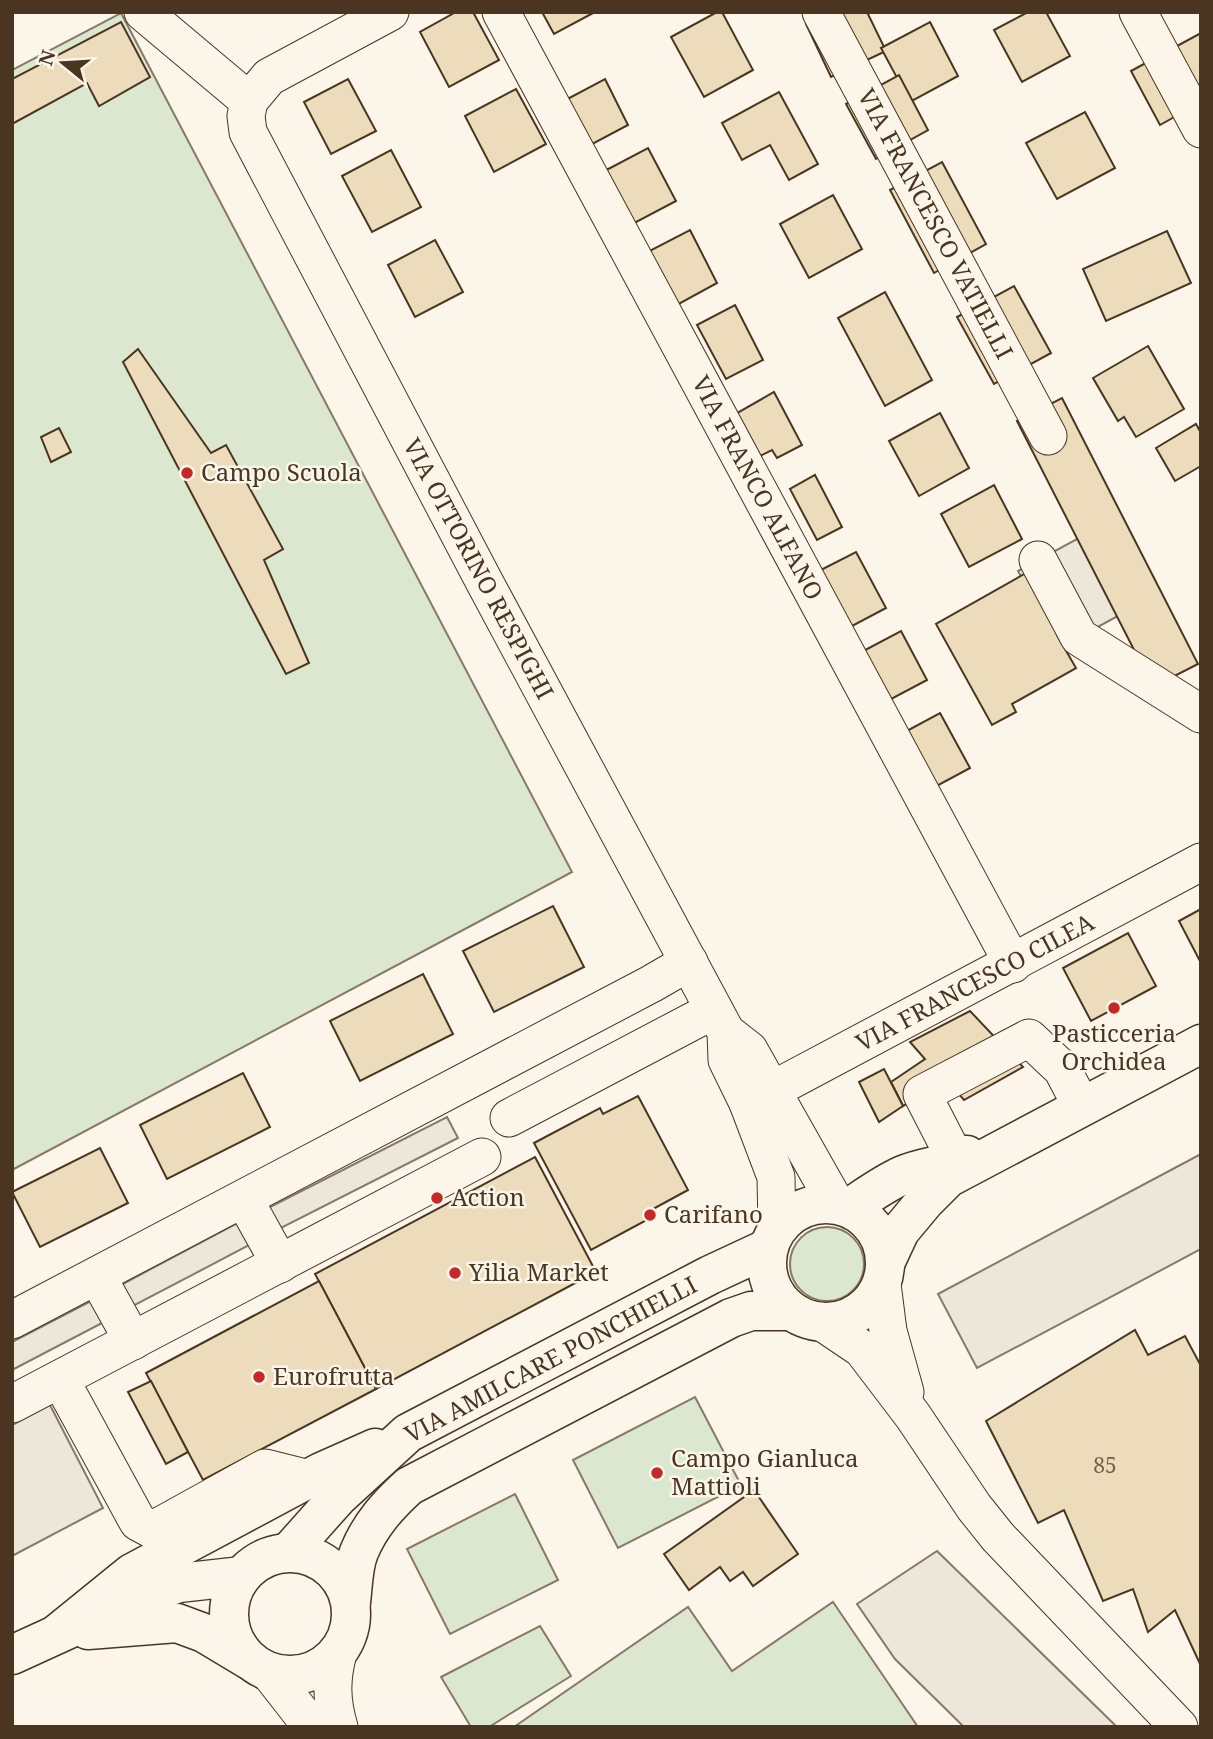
<svg xmlns="http://www.w3.org/2000/svg" width="1213" height="1739" font-family="'Noto Serif',serif">
<rect width="100%" height="100%" fill="#fbf6e9"/>
<g fill="#dce7d0" stroke="#887966" stroke-width="2">
<polygon points="121,13 572,872 12,1170 12,70"/>
<circle cx="827" cy="1264" r="37"/>
<polygon points="695,1397 741,1485 618,1548 573,1460"/>
<polygon points="515,1494 558,1580 450,1634 407,1549"/>
<polygon points="833,1602 918,1727 514,1727 688,1607 732,1671"/>
<polygon points="540,1626 571,1676 489,1727 471,1727 441,1677"/>
</g>
<g fill="#ede7d9" stroke="#887966" stroke-width="2">
<polygon points="1088,533 1129,610 1059,648 1018,571"/>
<polygon points="447,1117 458,1138 279,1229 268,1208"/>
<polygon points="1201,1154 1201,1249 977,1368 938,1294"/>
<polygon points="243,1220 255,1242 131,1307 119,1286"/>
<polygon points="91,1301 102,1323 12,1370 12,1342"/>
<polygon points="50,1405 103,1508 12,1556 12,1425"/>
<polygon points="937,1551 1117,1727 964,1727 895,1659 857,1604"/>
</g>
<g fill="#ecdcbc" stroke="#4a3520" stroke-width="2">
<polygon points="456,12 473,12 499,60 449,87 420,32"/>
<polygon points="542,12 595,12 554,34"/>
<polygon points="717,12 722,12 753,70 704,97 671,37"/>
<polygon points="830,12 867,12 886,51 831,77 806,24"/>
<polygon points="1028,12 1046,12 1070,56 1022,82 994,30"/>
<polygon points="121,22 150,77 99,106 87,83 12,124 12,79"/>
<polygon points="930,22 958,76 910,102 881,48"/>
<polygon points="1201,33 1201,102 1160,125 1131,71"/>
<polygon points="899,75 928,130 876,159 846,104"/>
<polygon points="348,79 376,131 331,154 304,102"/>
<polygon points="605,79 628,125 581,150 558,104"/>
<polygon points="516,89 546,144 494,172 465,116"/>
<polygon points="779,92 818,164 789,180 770,145 742,160 722,123"/>
<polygon points="1085,112 1115,168 1057,199 1026,143"/>
<polygon points="648,148 676,201 623,229 595,176"/>
<polygon points="391,150 421,207 372,232 342,176"/>
<polygon points="942,162 986,244 934,273 890,190"/>
<polygon points="833,195 862,249 809,278 780,224"/>
<polygon points="690,230 717,283 666,311 638,257"/>
<polygon points="1167,231 1191,283 1106,321 1083,269"/>
<polygon points="435,240 463,292 415,317 388,265"/>
<polygon points="1014,286 1051,353 994,384 957,317"/>
<polygon points="885,292 932,380 885,406 838,318"/>
<polygon points="735,305 763,360 726,379 697,325"/>
<polygon points="1148,346 1184,409 1136,437 1124,417 1118,421 1093,378"/>
<polygon points="138,349 211,453 226,445 283,549 264,560 309,663 286,674 123,362"/>
<polygon points="774,392 802,445 777,458 772,450 750,461 727,419"/>
<polygon points="1062,398 1198,664 1153,687 1017,421"/>
<polygon points="940,413 969,468 919,496 889,441"/>
<polygon points="1196,424 1201,433 1201,466 1175,481 1156,448"/>
<polygon points="59,428 71,452 51,462 41,437"/>
<polygon points="815,475 842,527 817,540 790,489"/>
<polygon points="994,485 1022,539 969,567 941,514"/>
<polygon points="856,552 886,608 839,633 809,576"/>
<polygon points="1026,573 1060,633 1057,635 1076,668 1012,704 1016,712 992,725 936,624"/>
<polygon points="901,631 927,680 878,706 852,657"/>
<polygon points="940,713 970,768 920,795 890,740"/>
<polygon points="553,906 584,967 494,1012 463,951"/>
<polygon points="1201,909 1201,963 1179,921"/>
<polygon points="1128,933 1156,986 1091,1021 1063,968"/>
<polygon points="423,974 453,1034 360,1081 330,1021"/>
<polygon points="970,1011 1023,1067 964,1100 947,1080 903,1106 891,1082 925,1059 910,1042"/>
<polygon points="884,1069 903,1106 879,1122 859,1082"/>
<polygon points="243,1073 270,1127 167,1179 140,1125"/>
<polygon points="638,1096 688,1190 653,1209 656,1215 591,1250 534,1143 600,1108 603,1114"/>
<polygon points="100,1148 128,1203 40,1247 12,1192"/>
<polygon points="535,1157 596,1272 376,1389 315,1274"/>
<polygon points="319,1281 376,1389 203,1480 146,1373"/>
<polygon points="1135,1330 1148,1355 1185,1336 1201,1366 1201,1666 1175,1610 1148,1632 1133,1589 1103,1601 1064,1510 1038,1523 986,1421"/>
<polygon points="151,1381 188,1452 166,1464 128,1392"/>
<polygon points="754,1490 798,1554 753,1586 743,1572 730,1581 720,1567 689,1590 664,1554"/>
</g>
<g fill="none" stroke-linecap="round" stroke-linejoin="round">
<g stroke="#4a3520" stroke-width="39">
<g id="minor">
<polyline points="143,12 249,101"/>
<polyline points="390,12 269,77 249,101 246,116 248,132 485,583 726,1032 727,1060 748,1103 776,1177 777,1229"/>
<polyline points="501,12 1013,964"/>
<polyline points="821,12 1048,436"/>
<polyline points="1138,12 1201,129"/>
<polyline points="1038,560 1079,637 1201,714"/>
<polyline points="726,1032 749,1050 836,1204"/>
<polyline points="748,1103 1201,862"/>
<polyline points="509,1118 714,1010"/>
<polyline points="956,1160 922,1094 1029,1038 1062,1069 1082,1107"/>
<polyline points="244,1199 280,1264"/>
<polyline points="97,1276 133,1341"/>
<polyline points="882,1284 888,1331 905,1392"/>
<polyline points="12,1320 651,984 689,962"/>
<polyline points="822,1322 862,1349 913,1416 974,1507 998,1537 1179,1727"/>
<polyline points="60,1379 138,1522 153,1530 265,1468 309,1479"/>
<polyline points="12,1404 482,1157"/>
<path d="M338,1653C331,1679 331,1700 339,1727"/>
<polyline points="269,1672 312,1727"/>
</g>
</g>
<g stroke="#4a3520" stroke-width="41">
<g id="major">
<circle cx="826" cy="1263" r="59"/>
<path d="M849,1208C867,1196 883,1184 903,1175C923,1166 947,1166 967,1155"/>
<polyline points="886,1261 900,1231 925,1201 948,1178 1201,1044"/>
<polyline points="289,1552 338,1497 408,1433 710,1275 768,1248"/>
<circle cx="290" cy="1614" r="61"/>
<path d="M351,1602C353,1586 353,1567 359,1552C370,1525 388,1505 409,1486L731,1318L751,1311H790"/>
<polyline points="88,1630 177,1623 204,1633 249,1660"/>
<polyline points="58,1633 132,1573 321,1472 375,1448"/>
<polyline points="12,1655 141,1596 179,1583 242,1576"/>
</g>
</g>
<use href="#minor" stroke="#fbf6e9" stroke-width="37"/>
<use href="#major" stroke="#fbf6e9" stroke-width="38"/>
</g>
<g fill="#c62828" stroke="#fbf6e9" stroke-width="2.5">
<circle cx="187" cy="473" r="7"/>
<circle cx="1114" cy="1008" r="7"/>
<circle cx="437" cy="1198" r="7"/>
<circle cx="650" cy="1215" r="7"/>
<circle cx="455" cy="1273" r="7"/>
<circle cx="259" cy="1377" r="7"/>
<circle cx="657" cy="1473" r="7"/>
</g>
<g text-anchor="middle" stroke-width="5" stroke-linejoin="round" paint-order="stroke">
<g font-size="21" fill="#725f47">
<text x="1105" y="1473">85</text>
</g>
<g font-size="24" fill="#4a3520" stroke="#fbf6e9">
<text transform="translate(935 224) rotate(62)" y="8">VIA FRANCESCO VATIELLI</text>
<text transform="translate(757 488) rotate(62)" y="8">VIA FRANCO ALFANO</text>
<text transform="translate(478 569) rotate(62)" y="8">VIA OTTORINO RESPIGHI</text>
<text transform="translate(975 983) rotate(-28)" y="8">VIA FRANCESCO CILEA</text>
<text transform="translate(551 1360) rotate(-28)" y="8">VIA AMILCARE PONCHIELLI</text>
</g>
<g font-size="24" fill="#4a3520" stroke="#fbf6e9" text-anchor="start">
<text x="201" y="481">Campo Scuola</text>
<text x="1114" y="1042" text-anchor="middle">Pasticceria<tspan x="1114" dy="28">Orchidea</tspan></text>
<text x="451" y="1206">Action</text>
<text x="664" y="1223">Carifano</text>
<text x="469" y="1281">Yilia Market</text>
<text x="273" y="1385">Eurofrutta</text>
<text x="671" y="1467">Campo Gianluca<tspan x="671" dy="28">Mattioli</tspan></text>
</g>
</g>
<rect width="1213" height="1739" fill="none" stroke="#4a3520" stroke-width="28"/>
<g transform="translate(63 63) rotate(288)" stroke="#fbf6e9" stroke-width="5" paint-order="stroke">
<path d="M0-5L12 26L0 18L-12 26Z" fill="#4a3520"/>
<text y="-10" font-size="19" font-weight="bold" text-anchor="middle" fill="#4a3520">N</text>
</g>
</svg>
